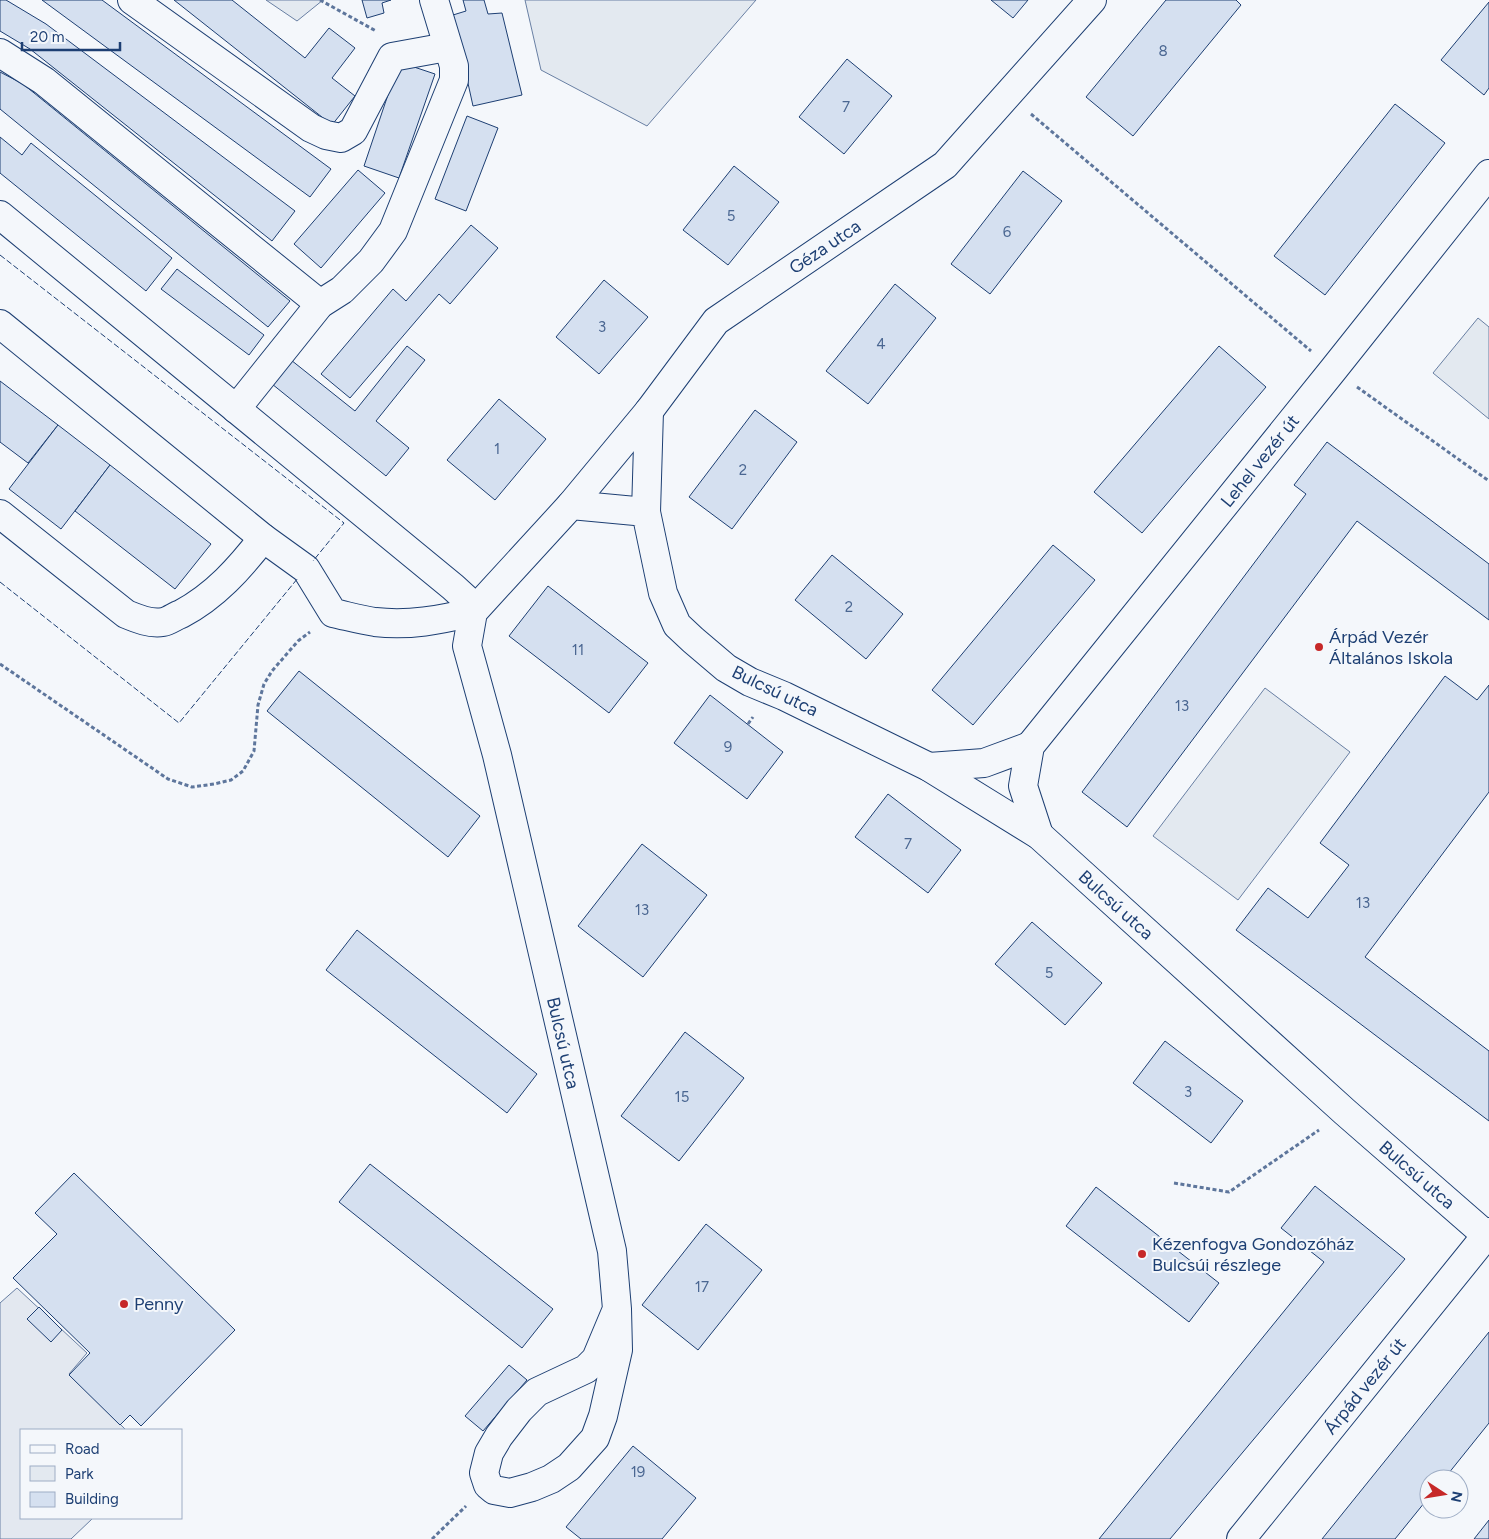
<svg xmlns="http://www.w3.org/2000/svg" width="1489" height="1539" font-family="Figtree,sans-serif">
<rect width="100%" height="100%" fill="#f4f7fb"/>
<g fill="#e3e9f0" stroke="#687fa3">
<polygon points="266,0 323,0 297,21"/>
<polygon points="525,0 756,0 647,126 541,70"/>
<polygon points="1478,318 1489,327 1489,419 1433,373"/>
<polygon points="1265,688 1350,752 1238,900 1153,836"/>
</g>
<polygon fill="#e3e8f0" stroke="#687fa3" points="17,1288 87,1353 69,1374 126,1430 21,1430 21,1518 93,1518 71,1539 0,1539 0,1303"/>
<g fill="#d5e0f0" stroke="#1d3f73">
<polygon points="0,0 6,0 46,24 295,211 272,241 30,49 0,31"/>
<polygon points="42,0 102,0 331,169 310,197"/>
<polygon points="174,0 232,0 305,58 329,28 355,48 332,78 355,96 332,125"/>
<polygon points="362,0 391,0 382,3 384,13 367,18"/>
<polygon points="463,0 484,0 488,14 502,13 522,95 473,106 453,15 466,11"/>
<polygon points="991,0 1028,0 1013,18"/>
<polygon points="1166,0 1236,0 1241,5 1133,136 1086,97"/>
<polygon points="1489,2 1489,88 1484,95 1441,60"/>
<polygon points="847,59 892,96 844,154 799,117"/>
<polygon points="399,62 435,74 399,178 364,166"/>
<polygon points="0,72 23,84 290,301 268,327 0,109"/>
<polygon points="1395,104 1445,143 1325,295 1274,256"/>
<polygon points="467,116 498,128 466,211 435,199"/>
<polygon points="0,137 22,155 31,143 172,258 146,291 0,173"/>
<polygon points="734,166 779,202 728,265 683,230"/>
<polygon points="358,170 385,193 321,268 294,244"/>
<polygon points="1023,171 1062,201 990,294 951,264"/>
<polygon points="471,225 498,248 450,304 439,294 350,398 321,374 393,289 406,301"/>
<polygon points="177,269 264,335 249,355 161,289"/>
<polygon points="604,280 648,317 599,374 556,337"/>
<polygon points="895,284 936,318 868,404 826,371"/>
<polygon points="407,346 425,360 376,421 409,448 386,476 272,384 291,360 355,411"/>
<polygon points="1219,346 1266,387 1142,533 1094,492"/>
<polygon points="0,381 58,425 28,463 0,442"/>
<polygon points="499,399 546,439 495,500 447,460"/>
<polygon points="755,410 797,442 732,529 689,497"/>
<polygon points="58,425 110,465 61,529 9,489"/>
<polygon points="1327,442 1489,564 1489,620 1357,521 1127,827 1082,792 1306,494 1294,485"/>
<polygon points="110,465 211,544 175,589 75,511"/>
<polygon points="1053,545 1095,580 973,725 932,690"/>
<polygon points="832,555 903,614 866,659 795,600"/>
<polygon points="548,586 648,663 609,713 509,636"/>
<polygon points="299,671 480,816 448,857 267,711"/>
<polygon points="1445,676 1477,700 1489,685 1489,792 1365,957 1489,1051 1489,1121 1236,930 1268,888 1308,918 1349,865 1320,843"/>
<polygon points="710,695 783,752 747,799 674,743"/>
<polygon points="888,794 961,850 928,893 855,837"/>
<polygon points="642,844 707,895 643,977 578,926"/>
<polygon points="1032,922 1102,983 1065,1025 995,964"/>
<polygon points="357,930 537,1074 507,1113 326,970"/>
<polygon points="685,1032 744,1078 679,1161 621,1116"/>
<polygon points="1165,1041 1243,1101 1211,1143 1133,1083"/>
<polygon points="370,1164 553,1309 522,1348 339,1202"/>
<polygon points="74,1173 235,1330 141,1426 130,1415 120,1425 69,1375 90,1353 13,1278 57,1234 35,1213"/>
<polygon points="1315,1186 1405,1259 1170,1539 1099,1539 1324,1262 1281,1228"/>
<polygon points="1096,1187 1219,1283 1189,1322 1066,1226"/>
<polygon points="706,1224 762,1270 698,1350 642,1305"/>
<polygon points="39,1307 62,1330 51,1342 27,1319"/>
<polygon points="1489,1332 1489,1423 1444,1479 1429,1479 1429,1497 1395,1539 1322,1539"/>
<polygon points="509,1365 527,1380 483,1431 465,1416"/>
<polygon points="633,1446 696,1498 662,1539 581,1539 566,1527"/>
<polygon points="1489,1520 1489,1539 1474,1539"/>
</g>
<g fill="none" stroke-linecap="round" stroke-linejoin="round">
<g stroke="#1d3f73" stroke-width="30">
<g id="minor">
<polyline points="132,0 311,128 326,135 341,138 353,131 392,57 447,47"/>
<polyline points="0,53 44,81 320,304"/>
<path d="M0,215L453,587L465,598L473,612C440,620 409,626 375,622C361,620 347,616 333,613L306,569L263,538L0,324"/>
<polyline points="236,409 320,304 342,290 371,261 393,231 454,80 454,66 434,0"/>
<polyline points="571,505 649,411 716,321 945,165 1092,0"/>
<polyline points="646,512 649,411"/>
<path d="M0,514L126,614C138,619 150,624 163,622C169,621 175,616 181,614C215,596 240,568 263,538"/>
<polyline points="929,767 984,763 1030,746"/>
<polyline points="1039,835 1023,786 1030,746 1333,370 1489,174"/>
<polyline points="617,1309 596,1359 586,1369 537,1392 519,1410 499,1436 489,1453 484,1473 488,1485 494,1490 510,1493 532,1487 551,1479 569,1467 595,1438 603,1416 618,1350 617,1309 612,1251 497,755 467,646 473,612 571,505 646,512 663,593 677,625 693,640 726,668 750,682 784,696 929,767 1039,835 1345,1112 1486,1235"/>
<polyline points="1241,1539 1489,1232"/>
</g>
</g>
<g stroke="#5e769c" stroke-width="3" stroke-dasharray="4 2.5" stroke-linecap="butt">
<polyline points="320,0 376,31"/>
<polyline points="1031,114 1311,351"/>
<polyline points="1357,387 1489,481"/>
<polyline points="0,664 168,779 192,787 214,784 231,780 243,771 254,751 258,705 264,684 272,671 298,641 310,632"/>
<polyline points="748,724 753,717"/>
<polyline points="1174,1183 1229,1192 1319,1130"/>
<polyline points="432,1539 466,1506"/>
</g>
<use href="#minor" stroke="#f4f7fb" stroke-width="28"/>
<g stroke="#1d3f73" stroke-width="1" stroke-dasharray="6 2.5" stroke-linecap="butt">
<polyline points="0,255 344,523 313,561"/>
<polyline points="0,582 179,723 298,578"/>
</g>
</g>
<g fill="#c62828" stroke="#f4f7fb" stroke-width="2">
<circle cx="1319" cy="647" r="5"/>
<circle cx="1142" cy="1254" r="5"/>
<circle cx="124" cy="1304" r="5"/>
</g>
<g text-anchor="middle" stroke-width="4" stroke-linejoin="round" paint-order="stroke">
<g font-size="15" fill="#4b6792">
<text x="1163" y="56">8</text>
<text x="846" y="112">7</text>
<text x="731" y="221">5</text>
<text x="1007" y="237">6</text>
<text x="602" y="332">3</text>
<text x="881" y="349">4</text>
<text x="497" y="454">1</text>
<text x="743" y="475">2</text>
<text x="849" y="612">2</text>
<text x="578" y="655">11</text>
<text x="1182" y="711">13</text>
<text x="728" y="752">9</text>
<text x="908" y="849">7</text>
<text x="1363" y="908">13</text>
<text x="642" y="915">13</text>
<text x="1049" y="978">5</text>
<text x="1188" y="1097">3</text>
<text x="682" y="1102">15</text>
<text x="702" y="1292">17</text>
<text x="638" y="1477">19</text>
</g>
<g font-size="18" fill="#1d3f73" stroke="#f4f7fb">
<text transform="translate(825 247) rotate(-34)" y="6">Géza utca</text>
<text transform="translate(1260 461) rotate(-51)" y="6">Lehel vezér út</text>
<text transform="translate(775 691) rotate(26)" y="6">Bulcsú utca</text>
<text transform="translate(1116 905) rotate(42)" y="6">Bulcsú utca</text>
<text transform="translate(563 1043) rotate(77)" y="6">Bulcsú utca</text>
<text transform="translate(1417 1175) rotate(41)" y="6">Bulcsú utca</text>
<text transform="translate(1365 1386) rotate(-51)" y="6">Árpád vezér út</text>
</g>
<g font-size="18" fill="#1d3f73" stroke="#f4f7fb" text-anchor="start">
<text x="1329" y="643">Árpád Vezér<tspan x="1329" dy="21">Általános Iskola</tspan></text>
<text x="1152" y="1250">Kézenfogva Gondozóház<tspan x="1152" dy="21">Bulcsúi részlege</tspan></text>
<text x="134" y="1310">Penny</text>
</g>
</g>
<rect x="20" y="1429" width="162" height="90" fill="#f4f7fb" stroke="#9eadc5"/>
<rect x="30" y="1445" width="25" height="8" fill="#f4f7fb" stroke="#9eadc5"/>
<text x="65" y="1454" font-size="15" fill="#1d3f73">Road</text>
<rect x="30" y="1466" width="25" height="15" fill="#e3e9f0" stroke="#9eadc5"/>
<text x="65" y="1479" font-size="15" fill="#1d3f73">Park</text>
<rect x="30" y="1492" width="25" height="15" fill="#d5e0f0" stroke="#9eadc5"/>
<text x="65" y="1504" font-size="15" fill="#1d3f73">Building</text>
<g transform="translate(1444 1494) rotate(102)"><circle r="24" fill="#f4f7fb" stroke="#9eadc5"/>
<path d="M0-4L9 19L0 12L-9 19Z" fill="#c62828"/>
<text y="-8" font-size="14" font-weight="bold" text-anchor="middle" fill="#1d3f73">N</text>
</g>
<path d="M22 42v8h98v-8" fill="none" stroke="#1d3f73" stroke-width="2.5"/>
<text x="30" y="42" font-size="15" fill="#1d3f73" stroke="#f4f7fb" stroke-width="4" paint-order="stroke">20 m</text>
</svg>
